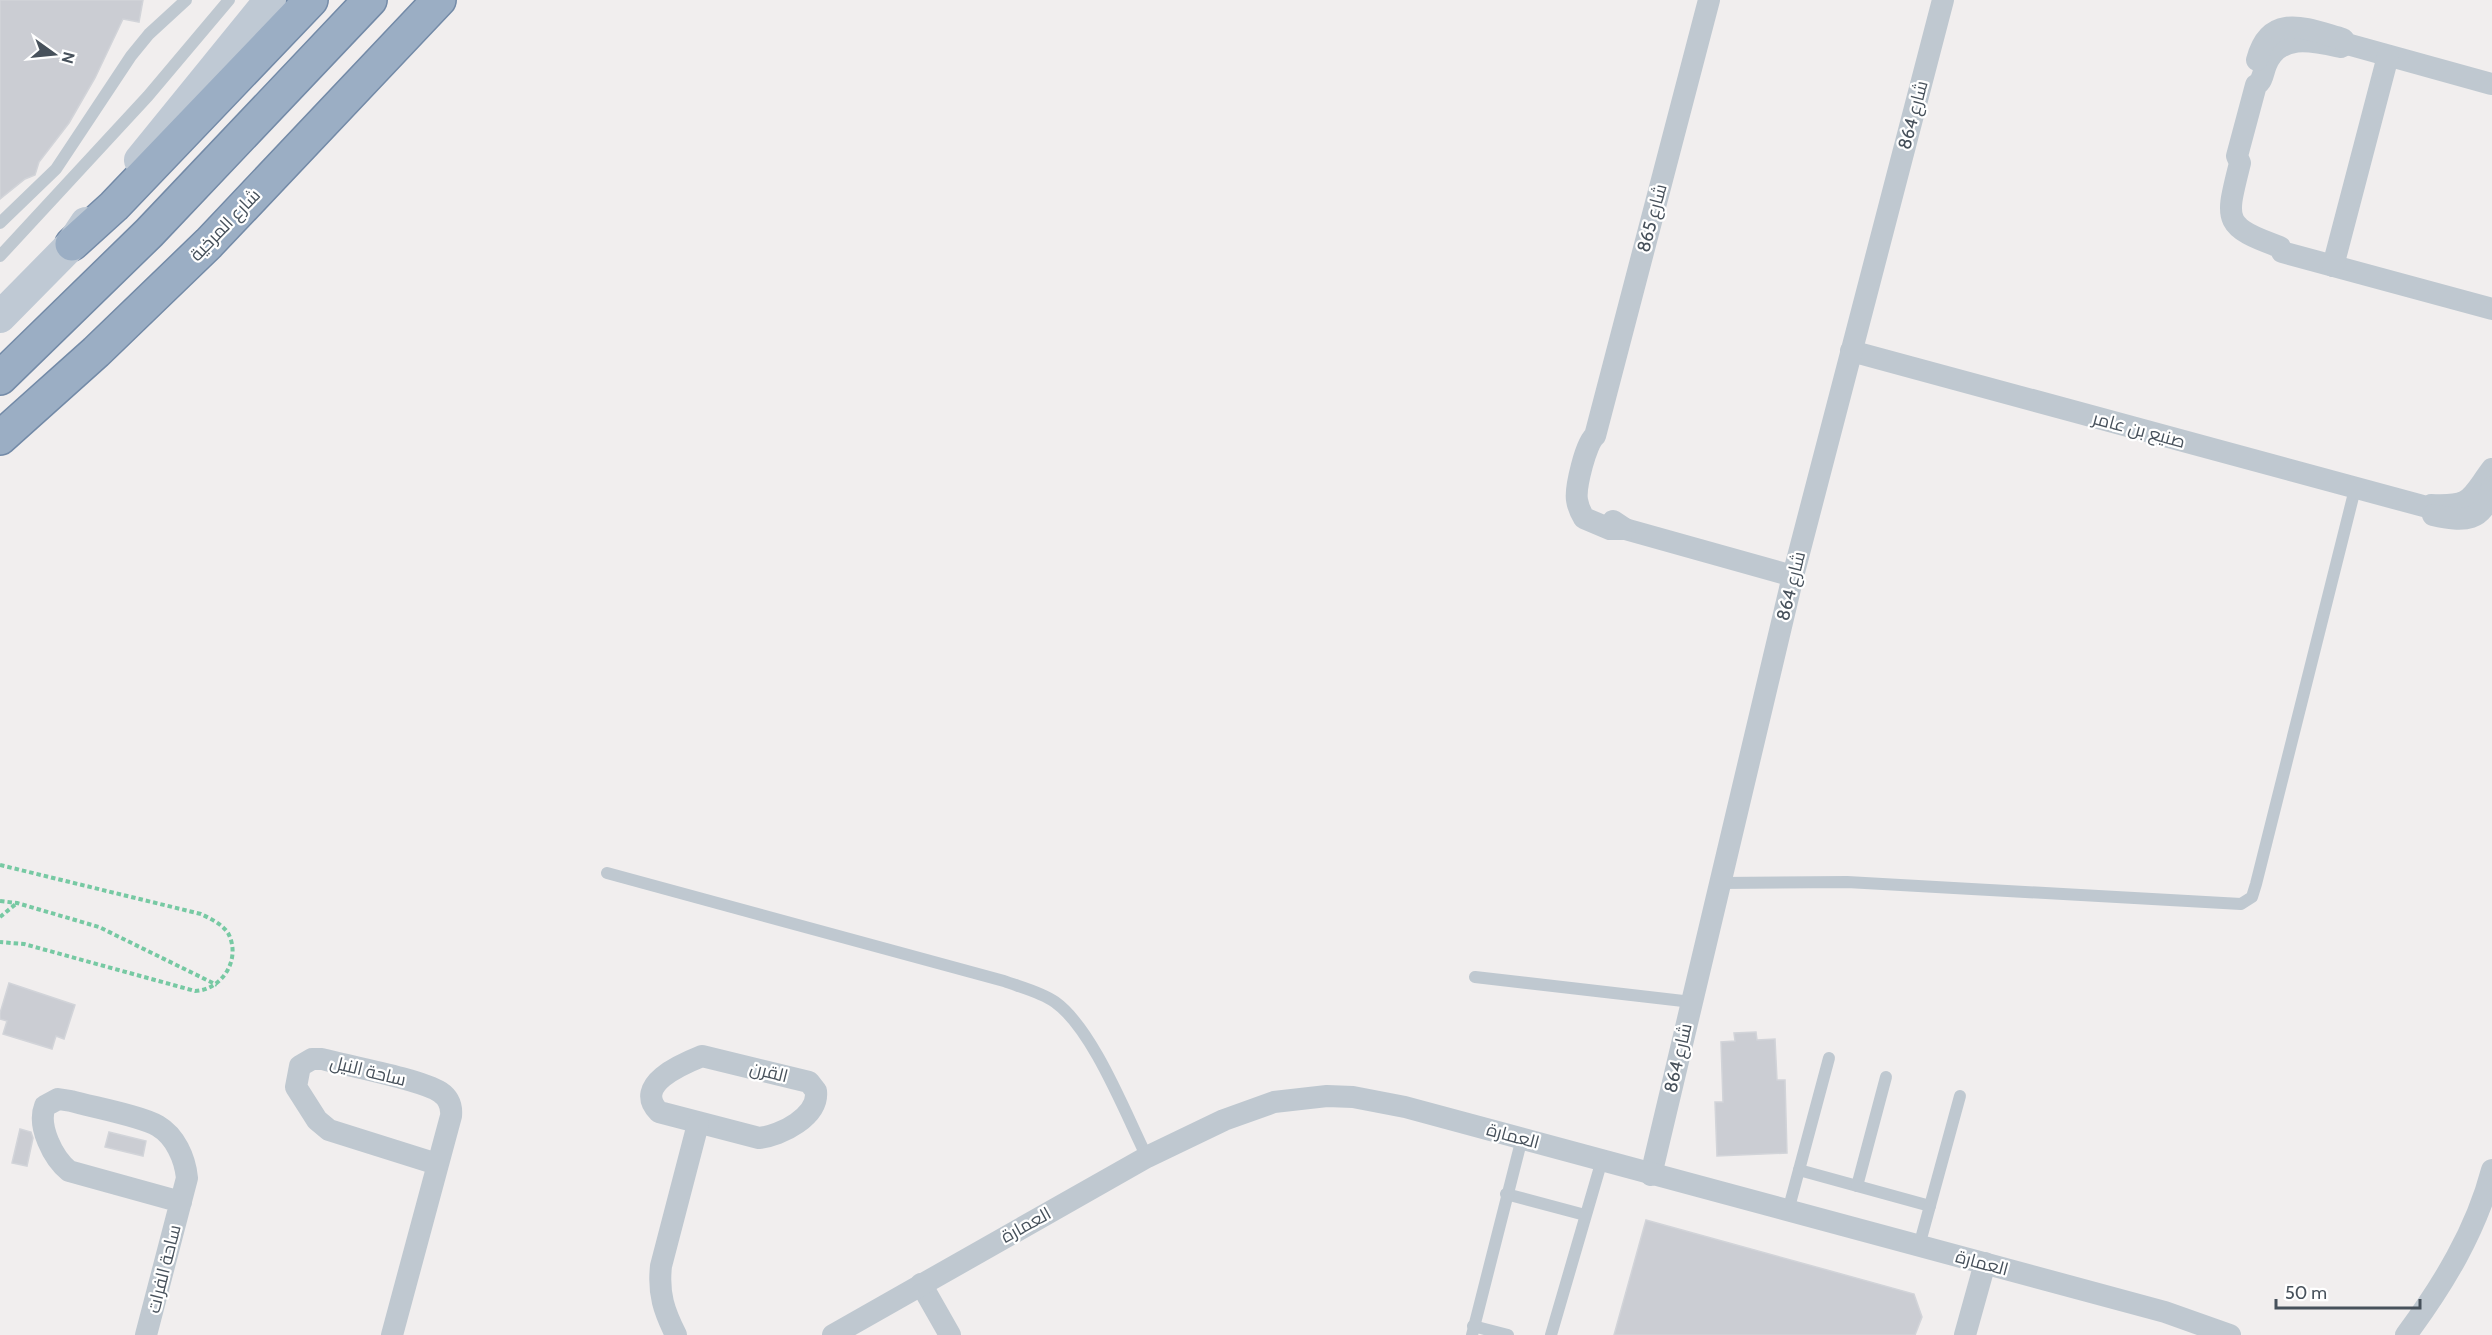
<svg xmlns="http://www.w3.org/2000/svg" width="2492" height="1335" font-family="Cabin,Cairo,sans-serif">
<rect width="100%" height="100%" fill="#f1eeee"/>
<g fill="#cbcdd3" stroke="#d2d4d9" stroke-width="1.5">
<polygon points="0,0 143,0 139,22 123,19 95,78 69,123 39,162 35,175 25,179 0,199"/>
<polygon points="9,983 75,1005 64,1039 56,1036 52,1049 3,1034 7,1021 0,1019 0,1013"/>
<polygon points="1756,1032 1757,1040 1775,1039 1777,1080 1785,1080 1787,1153 1717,1156 1715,1102 1723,1102 1721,1042 1735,1041 1734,1033"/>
<polygon points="20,1129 31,1132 33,1138 27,1166 12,1163"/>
<polygon points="109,1132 146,1141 143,1156 105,1147"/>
<polygon points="1646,1220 1914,1294 1922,1317 1915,1335 1614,1335"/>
</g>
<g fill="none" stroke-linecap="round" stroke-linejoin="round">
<g stroke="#738aa7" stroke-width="36">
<g id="trunk">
<polyline points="72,244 114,206 311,0"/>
<polyline points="0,378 149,233 370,0"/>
<polyline points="0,438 96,352 209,243 439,0"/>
</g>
</g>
<g stroke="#77c9a3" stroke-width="4" stroke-dasharray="4.5 3" stroke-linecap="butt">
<path d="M0,865L201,914C211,919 222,924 228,933C242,959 222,990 195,991L24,944L0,942"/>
<polyline points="0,901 17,903 99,927 217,985"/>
<polyline points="0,917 17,903"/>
</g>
<g stroke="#bfc8d0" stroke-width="12">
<polyline points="0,223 56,169 131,56 149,34 186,0"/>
<polyline points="0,256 148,96 229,0"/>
<path d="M607,873L1004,981C1020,987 1041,992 1055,1002C1093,1029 1126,1115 1147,1157"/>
<polyline points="1720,883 1847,882 2241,904 2252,897 2256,884 2355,489"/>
<polyline points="1475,977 1692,1002"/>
<polyline points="1799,1170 1930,1206"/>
<polyline points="1857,1186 1886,1077"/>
<polyline points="1506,1194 1585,1215"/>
<polyline points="1788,1211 1829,1058"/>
<polyline points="1919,1246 1960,1096"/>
<polyline points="1473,1326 1508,1335"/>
<polyline points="1472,1335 1522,1138"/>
<polyline points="1551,1335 1602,1160"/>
</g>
<g stroke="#bfc8d0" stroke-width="22">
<path d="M2347,44L2341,47C2314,41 2279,32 2266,65C2263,72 2263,81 2256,85L2237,156L2240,163C2226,220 2221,226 2280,247L2282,252L2492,309"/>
<path d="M2257,60C2270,11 2307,29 2343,39L2347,44L2491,84"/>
<polyline points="2333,266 2388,56"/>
<path d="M1851,351L2427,507L2431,505C2473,507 2470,498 2492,469"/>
<path d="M2433,515C2464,522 2484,523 2492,487"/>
<polyline points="1613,521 1625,529 1793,576"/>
<path d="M1625,529H1610L1584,518C1581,513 1578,507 1577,500C1575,488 1586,442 1595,436L1709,0"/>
<path d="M702,1056L809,1082L816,1091C819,1116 781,1136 759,1138L659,1112C632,1085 682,1064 702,1056Z"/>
<polyline points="1651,1175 1793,576 1943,0"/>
<polyline points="921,1284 950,1335"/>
<path d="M146,1335L187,1178C185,1158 175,1136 158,1126C141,1116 92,1107 71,1101L58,1099L45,1106C37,1126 53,1158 69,1171L181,1202"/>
<path d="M392,1335L451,1116C452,1106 449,1098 440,1092C420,1079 348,1066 322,1059H312L300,1066L296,1087L317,1120L329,1130L437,1164"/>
<path d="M676,1335C664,1311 658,1294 661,1266L698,1124"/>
<polyline points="833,1335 1147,1157 1224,1120 1274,1102 1327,1096 1353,1097 1405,1107 2165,1312 2230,1335"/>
<polyline points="1965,1335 1985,1263"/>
<path d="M2406,1335C2443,1285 2476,1231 2492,1170"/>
</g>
<g stroke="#bfc9d4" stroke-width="32">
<polyline points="140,160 270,0"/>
<polyline points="0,317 72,244 86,223"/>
</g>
<use href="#trunk" stroke="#9baec4" stroke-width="33"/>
</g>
<g text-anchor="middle" stroke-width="4.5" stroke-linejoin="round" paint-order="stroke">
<g font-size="18" fill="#47515b" stroke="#fff">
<text transform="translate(1913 115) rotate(-75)" y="6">شارع 864</text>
<text transform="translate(1652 218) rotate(-75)" y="6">شارع 865</text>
<text transform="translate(225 225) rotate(-46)" y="6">شارع المرخية</text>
<text transform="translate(2139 430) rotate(15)" y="6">صنيع بن عامر</text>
<text transform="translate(1791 586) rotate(-76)" y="6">شارع 864</text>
<text transform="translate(1678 1058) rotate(-77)" y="6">شارع 864</text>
<text transform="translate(368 1071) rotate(14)" y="6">ساحة النيل</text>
<text transform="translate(769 1072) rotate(14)" y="6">القرن</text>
<text transform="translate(1513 1136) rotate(15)" y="6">العمارة</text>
<text transform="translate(1026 1225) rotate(-29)" y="6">العمارة</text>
<text transform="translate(1982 1263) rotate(15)" y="6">العمارة</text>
<text transform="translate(164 1269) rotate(-76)" y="6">ساحة الفرات</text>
</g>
</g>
<g transform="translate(54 54) rotate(105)" stroke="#ffffff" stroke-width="4.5" paint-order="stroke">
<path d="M0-4.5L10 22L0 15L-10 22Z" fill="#47515b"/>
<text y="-9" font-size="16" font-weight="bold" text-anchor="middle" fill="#47515b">N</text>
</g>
<path d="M2276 1299v9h144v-9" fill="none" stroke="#47515b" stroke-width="3"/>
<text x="2285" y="1299" font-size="18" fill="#47515b" stroke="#ffffff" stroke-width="4.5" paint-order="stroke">50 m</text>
</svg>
